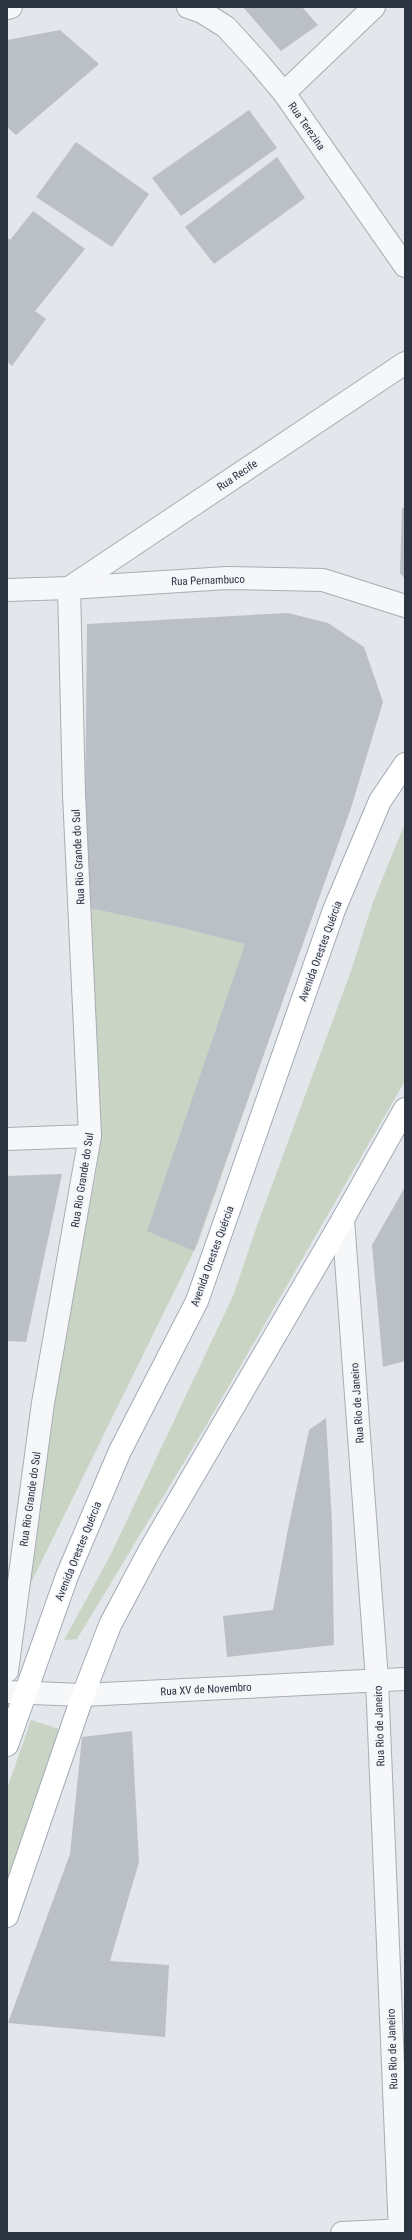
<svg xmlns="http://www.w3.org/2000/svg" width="412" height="2240" font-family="'Roboto Condensed',sans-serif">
<rect width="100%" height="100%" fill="#e3e6ea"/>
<g fill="#c9d4c5">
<polygon points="405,823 405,1081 204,1429 77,1639 64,1640 110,1556 233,1296 258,1223 351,971 373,902"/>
<polygon points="84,907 178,927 298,957 198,1243 26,1593 31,1502 97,1168"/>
<polygon points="31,1720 59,1729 7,1883 7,1789"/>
</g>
<g fill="#bbc0c7">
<polygon points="243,7 302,7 318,25 281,51"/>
<polygon points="60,30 99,64 16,135 7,127 7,40"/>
<polygon points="249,110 277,148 181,216 152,178"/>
<polygon points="76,142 149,194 112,247 36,197"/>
<polygon points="277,157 305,198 214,264 185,227"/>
<polygon points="33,211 85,249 35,311 46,319 12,366 7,361 7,237 10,240"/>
<polygon points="402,508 405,508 405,579 400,573"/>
<polygon points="288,613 328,623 364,647 383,702 351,808 194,1251 147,1231 245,944 178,927 84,907 87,624"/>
<polygon points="62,1174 26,1342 7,1341 7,1176"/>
<polygon points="405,1187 405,1361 383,1367 372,1245"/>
<polygon points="326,1418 332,1522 334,1645 227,1657 223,1616 273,1610 289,1524 309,1430"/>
<polygon points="132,1731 139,1862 110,1961 169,1965 165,2037 8,2023 70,1854 82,1737"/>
</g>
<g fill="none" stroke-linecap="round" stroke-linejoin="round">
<g stroke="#a8adb4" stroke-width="24">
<g id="minor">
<polyline points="188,7 202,12 226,27 257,61 284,93 405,266"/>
<polyline points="7,8 11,7"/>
<polyline points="284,93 374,7"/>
<polyline points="7,590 69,588 227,578 323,580 405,606"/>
<polyline points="7,1139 90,1136"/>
<polyline points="343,1219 377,1680 400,2233"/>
<polyline points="7,1671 43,1403 90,1136 74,794 69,588 405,363"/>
<polyline points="7,1692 83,1695 405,1679"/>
<polyline points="342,2233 405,2230"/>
</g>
</g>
<g stroke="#a3abb5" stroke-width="24">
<g id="major">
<polyline points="7,1745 67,1576 120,1451 197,1301 334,910 380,801 405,764"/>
<polyline points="7,1916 83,1695 110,1625 151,1548 343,1219 405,1109"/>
</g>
</g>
<use href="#minor" stroke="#f6f7f9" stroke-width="22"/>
<use href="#major" stroke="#fff" stroke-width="22"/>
</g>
<g text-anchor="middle" stroke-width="3" stroke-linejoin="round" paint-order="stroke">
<g font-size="11" fill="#2c3441" stroke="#f3f5f8">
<text transform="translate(307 126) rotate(55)" y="4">Rua Terezina</text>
<text transform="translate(237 475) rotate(-34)" y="4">Rua Recife</text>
<text transform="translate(208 580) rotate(-2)" y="4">Rua Pernambuco</text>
<text transform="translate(78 857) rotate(-93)" y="4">Rua Rio Grande do Sul</text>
<text transform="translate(320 951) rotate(-70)" y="4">Avenida Orestes Quércia</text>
<text transform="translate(82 1180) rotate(-81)" y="4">Rua Rio Grande do Sul</text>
<text transform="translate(212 1256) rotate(-70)" y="4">Avenida Orestes Quércia</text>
<text transform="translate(357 1403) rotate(-94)" y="4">Rua Rio de Janeiro</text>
<text transform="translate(30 1499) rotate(-82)" y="4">Rua Rio Grande do Sul</text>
<text transform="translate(78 1551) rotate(-68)" y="4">Avenida Orestes Quércia</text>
<text transform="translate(206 1689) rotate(-3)" y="4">Rua XV de Novembro</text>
<text transform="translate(379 1726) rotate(-92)" y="4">Rua Rio de Janeiro</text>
<text transform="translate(392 2049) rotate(-92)" y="4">Rua Rio de Janeiro</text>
</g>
</g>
<rect width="412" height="2240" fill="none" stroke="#2c3441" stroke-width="16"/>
</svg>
